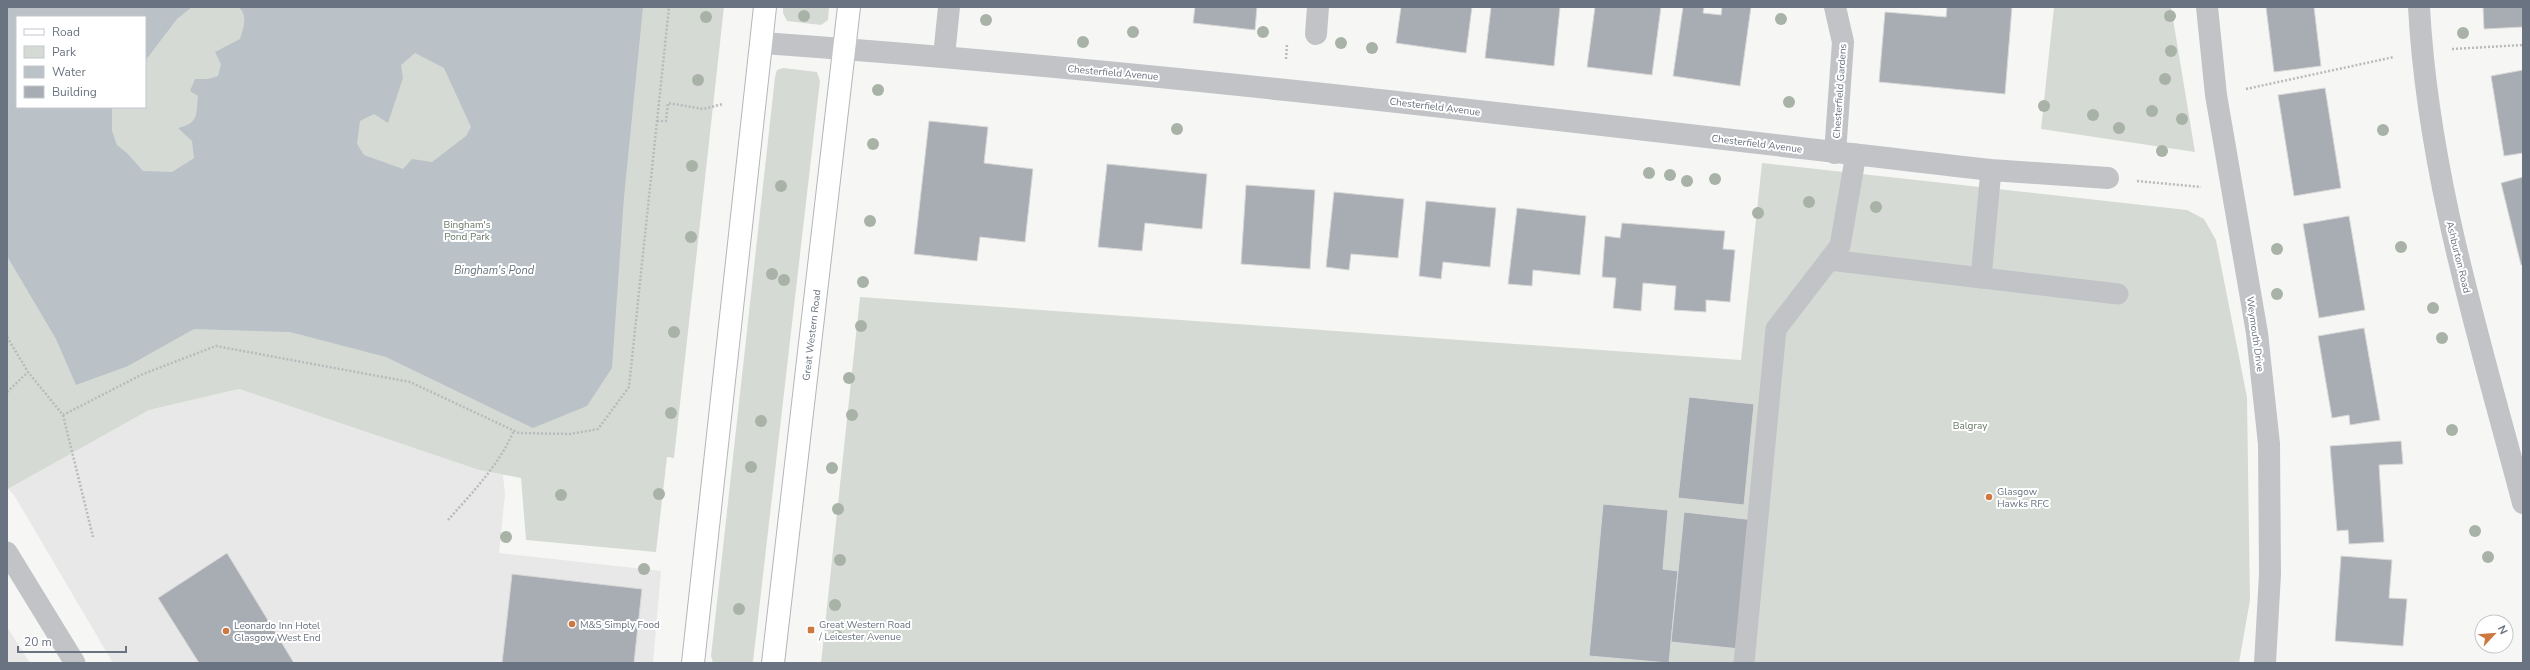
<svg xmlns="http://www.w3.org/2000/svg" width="2530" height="670" font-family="'Nunito Sans',sans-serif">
<rect width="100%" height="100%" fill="#f6f7f4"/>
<g fill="#e7e8e7">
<polygon points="239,389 479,470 503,475 505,494 499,553 661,571 653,663 113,663 14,495 8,489 149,410"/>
<polygon points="7,627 30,663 7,663"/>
</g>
<g fill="#d5dbd4" fill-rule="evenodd">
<path d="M7,7H724L674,458L667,457L656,552L526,540L521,478L479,470L239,389L149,410L8,489ZM17,17H145V107H17Z"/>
<polygon points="783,7 829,7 828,20 821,25 787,21 783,13"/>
<polygon points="2054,7 2171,7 2195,152 2041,129"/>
<polygon points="783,68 817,72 820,81 753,662 713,663 711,656 775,77 777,70"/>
<polygon points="1762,163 2187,210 2204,219 2216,240 2247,397 2250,600 2239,663 821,663 860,297 1741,360"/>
</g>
<path fill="#bac1c7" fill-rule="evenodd" d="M7,7H192L177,19L145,61V17H17V107H112V131L117,145L127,153L143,171L172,172L194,158L192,141L178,128C199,123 196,115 198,96L190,91L195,79H208L218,76L221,64L215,52L240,39C243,29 249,15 238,7H643L624,197L612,368L587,406L533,428L386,357L290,332L194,329L128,366L76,385L56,339L7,256ZM415,53L444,68L471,127L466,136L432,162L412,159L403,169L364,155L357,144L360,121L374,114L388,123L403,78L401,65Z"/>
<g fill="#a8acb3" stroke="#d8d8d7">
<polygon points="1195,7 1257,7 1255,30 1193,23"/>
<polygon points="1401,7 1472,7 1466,53 1396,43"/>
<polygon points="1491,7 1560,7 1554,66 1485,58"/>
<polygon points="1595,7 1661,7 1652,75 1587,67"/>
<polygon points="1683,7 1704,7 1703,13 1721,15 1722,7 1751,7 1740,86 1673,76"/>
<polygon points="1947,7 2012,7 2005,94 1879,82 1885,12 1946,17"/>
<polygon points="2266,7 2314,7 2321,66 2274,72"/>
<polygon points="2483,7 2523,7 2523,27 2484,29"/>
<polygon points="2523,70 2523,153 2504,156 2491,76"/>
<polygon points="2325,88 2341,188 2294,196 2278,95"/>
<polygon points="929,121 988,127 984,163 1033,169 1025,242 980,237 977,261 914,254"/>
<polygon points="1107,164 1207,174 1202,229 1145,223 1142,251 1098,247"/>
<polygon points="2523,177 2523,265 2521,265 2501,183"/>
<polygon points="1246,185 1315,190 1310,269 1241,264"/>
<polygon points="1334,192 1404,199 1398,258 1351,254 1349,270 1326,267"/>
<polygon points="1426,201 1496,208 1490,267 1443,262 1441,279 1419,276"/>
<polygon points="1517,208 1586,216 1580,275 1533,270 1532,286 1508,284"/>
<polygon points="2349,216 2365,310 2319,318 2303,224"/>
<polygon points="1622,223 1725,231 1723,249 1735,250 1730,302 1706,300 1706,312 1674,310 1676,286 1643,283 1641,311 1613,308 1616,278 1602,277 1605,236 1620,238"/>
<polygon points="2364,328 2380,420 2350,425 2349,415 2332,418 2318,336"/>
<polygon points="1689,397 1754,404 1744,505 1678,498"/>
<polygon points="2401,441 2403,464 2379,465 2384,542 2349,544 2348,530 2337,531 2330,446"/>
<polygon points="1603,504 1668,510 1663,569 1678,571 1669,663 1589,656"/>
<polygon points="1684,512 1754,520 1740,649 1671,642"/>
<polygon points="227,553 294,663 199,663 158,598"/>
<polygon points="2341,556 2392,560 2389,598 2407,599 2403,646 2335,641"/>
<polygon points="512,574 642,589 634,663 502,663"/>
</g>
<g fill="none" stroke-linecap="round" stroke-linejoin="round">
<g stroke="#b2b5b9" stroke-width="24">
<g id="primary">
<polyline points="693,663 765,7"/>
<polyline points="773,663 849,7"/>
</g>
</g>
<g stroke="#b8babd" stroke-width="2.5" stroke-dasharray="2 2" stroke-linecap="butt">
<polyline points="2452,49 2523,45"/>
<polyline points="1286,59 1287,44"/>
<polyline points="2246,89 2394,57"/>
<polyline points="657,121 666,121 668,103 703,109 723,104"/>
<polyline points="2137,181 2201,187"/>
<polyline points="7,337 28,372 63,415 143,374 216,346 410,382 519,433 570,434 598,429 629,387 669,7"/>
<polyline points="7,392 28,372"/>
<polyline points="63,415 93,537"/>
<path d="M448,520C472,493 500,464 514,430"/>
</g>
<g stroke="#c1c3c7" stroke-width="21">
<polyline points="1829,260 2118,294"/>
<polyline points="1981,278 1991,170"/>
<polyline points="7,552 75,663"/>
<polyline points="1744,663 1776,329 1840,246 1856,154"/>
</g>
<g stroke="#c1c3c7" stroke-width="22">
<polyline points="2207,7 2216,95 2257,333 2269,444 2270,574 2265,663"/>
<path d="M2419,7C2428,177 2480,340 2523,503"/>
<polyline points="1316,34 1318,7"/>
<path d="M762,43C1173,72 1582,123 1991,170L2108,178"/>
<polyline points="944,56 949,7"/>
<polyline points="1835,153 1843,42 1835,7"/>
</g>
<use href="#primary" stroke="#fff" stroke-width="22"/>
</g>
<g fill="#a8b2a7">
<circle cx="804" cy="16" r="6"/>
<circle cx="2170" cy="16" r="6"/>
<circle cx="706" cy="17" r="6"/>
<circle cx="1781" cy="19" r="6"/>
<circle cx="986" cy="20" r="6"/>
<circle cx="1133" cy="32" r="6"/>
<circle cx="1263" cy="32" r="6"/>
<circle cx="2463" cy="33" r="6"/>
<circle cx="1083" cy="42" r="6"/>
<circle cx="1341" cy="43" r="6"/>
<circle cx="1372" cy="48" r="6"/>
<circle cx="2171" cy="51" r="6"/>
<circle cx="2165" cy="79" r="6"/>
<circle cx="698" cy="80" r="6"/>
<circle cx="878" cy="90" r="6"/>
<circle cx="1789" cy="102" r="6"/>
<circle cx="2044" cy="106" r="6"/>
<circle cx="2152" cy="111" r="6"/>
<circle cx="2093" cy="115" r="6"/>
<circle cx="2182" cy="119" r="6"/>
<circle cx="2119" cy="128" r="6"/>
<circle cx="1177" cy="129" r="6"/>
<circle cx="2383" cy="130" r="6"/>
<circle cx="873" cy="144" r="6"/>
<circle cx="2162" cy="151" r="6"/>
<circle cx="692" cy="166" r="6"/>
<circle cx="1649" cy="173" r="6"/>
<circle cx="1670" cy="175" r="6"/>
<circle cx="1715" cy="179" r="6"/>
<circle cx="1687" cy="181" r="6"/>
<circle cx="781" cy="186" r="6"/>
<circle cx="1809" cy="202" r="6"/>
<circle cx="1876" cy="207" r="6"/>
<circle cx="1758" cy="213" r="6"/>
<circle cx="870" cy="221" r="6"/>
<circle cx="691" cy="237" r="6"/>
<circle cx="2401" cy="247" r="6"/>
<circle cx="2277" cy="249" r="6"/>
<circle cx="772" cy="274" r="6"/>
<circle cx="784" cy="280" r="6"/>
<circle cx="863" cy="282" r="6"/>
<circle cx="2277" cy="294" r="6"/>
<circle cx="2433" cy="308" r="6"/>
<circle cx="861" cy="326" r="6"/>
<circle cx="674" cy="332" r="6"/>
<circle cx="2442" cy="338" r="6"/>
<circle cx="849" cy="378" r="6"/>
<circle cx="671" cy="413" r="6"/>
<circle cx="852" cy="415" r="6"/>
<circle cx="761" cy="421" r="6"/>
<circle cx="2452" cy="430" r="6"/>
<circle cx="751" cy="467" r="6"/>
<circle cx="832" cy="468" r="6"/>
<circle cx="659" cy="494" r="6"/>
<circle cx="561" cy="495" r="6"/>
<circle cx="838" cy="509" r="6"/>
<circle cx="2475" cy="531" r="6"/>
<circle cx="506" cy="537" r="6"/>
<circle cx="2488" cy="557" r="6"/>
<circle cx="840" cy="560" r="6"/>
<circle cx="644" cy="569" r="6"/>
<circle cx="835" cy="605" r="6"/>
<circle cx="739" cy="609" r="6"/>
<circle cx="837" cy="636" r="6"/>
</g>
<g fill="#cd783e" stroke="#fff" stroke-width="1.5">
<circle cx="1989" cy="497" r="4"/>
<circle cx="572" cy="624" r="4"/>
<rect x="807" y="626" width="8" height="8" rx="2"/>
<circle cx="226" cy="631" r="4"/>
</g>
<g text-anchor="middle" stroke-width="4" stroke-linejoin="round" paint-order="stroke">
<g font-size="10" fill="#6a7381" stroke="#fff">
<text transform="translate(1113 72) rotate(5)" y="4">Chesterfield Avenue</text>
<text transform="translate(1839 91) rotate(-86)" y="4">Chesterfield Gardens</text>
<text transform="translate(1435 106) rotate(7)" y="4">Chesterfield Avenue</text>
<text transform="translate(1757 143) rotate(7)" y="4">Chesterfield Avenue</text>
<text transform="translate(2459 257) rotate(76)" y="4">Ashburton Road</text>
<text transform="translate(2256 334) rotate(82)" y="4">Weymouth Drive</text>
<text transform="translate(811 335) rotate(-83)" y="4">Great Western Road</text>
</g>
<g font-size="10" fill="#687968" stroke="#fff">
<text x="467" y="228">Bingham's<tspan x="467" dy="12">Pond Park</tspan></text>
<text x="1970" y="429">Balgray</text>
</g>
<g font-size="10" fill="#6a7381" stroke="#fff" text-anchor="start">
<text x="1997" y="495">Glasgow<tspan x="1997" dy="12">Hawks RFC</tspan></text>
<text x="580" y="628">M&amp;S Simply Food</text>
<text x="819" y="628">Great Western Road<tspan x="819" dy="12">/ Leicester Avenue</tspan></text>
<text x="234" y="629">Leonardo Inn Hotel<tspan x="234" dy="12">Glasgow West End</tspan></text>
</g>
<g font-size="11" font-style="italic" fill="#66737d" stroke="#fff">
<text x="494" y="274">Bingham's Pond</text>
</g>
</g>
<rect width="2530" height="670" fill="none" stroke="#6a7381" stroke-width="16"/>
<rect x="16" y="16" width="130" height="92" fill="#ffffff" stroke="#c3c7cd"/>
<rect x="24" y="29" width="20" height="6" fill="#ffffff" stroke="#c3c7cd"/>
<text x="52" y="36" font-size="12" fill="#6a7381">Road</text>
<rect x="24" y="46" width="20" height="12" fill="#d5dbd4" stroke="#c3c7cd"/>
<text x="52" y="56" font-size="12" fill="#6a7381">Park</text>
<rect x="24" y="66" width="20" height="12" fill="#bac1c7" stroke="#c3c7cd"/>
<text x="52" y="76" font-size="12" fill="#6a7381">Water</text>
<rect x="24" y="86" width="20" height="12" fill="#a8acb3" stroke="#c3c7cd"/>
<text x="52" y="96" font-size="12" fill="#6a7381">Building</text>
<g transform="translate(2494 634) rotate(64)"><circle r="19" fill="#ffffff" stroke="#c3c7cd"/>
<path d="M0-3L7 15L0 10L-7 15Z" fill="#cd783e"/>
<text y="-6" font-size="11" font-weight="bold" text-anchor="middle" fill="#6a7381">N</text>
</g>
<path d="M18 646v6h108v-6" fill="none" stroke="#6a7381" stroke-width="2"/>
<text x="24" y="646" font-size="12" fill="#6a7381" stroke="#ffffff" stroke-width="3" paint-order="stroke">20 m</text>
</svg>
